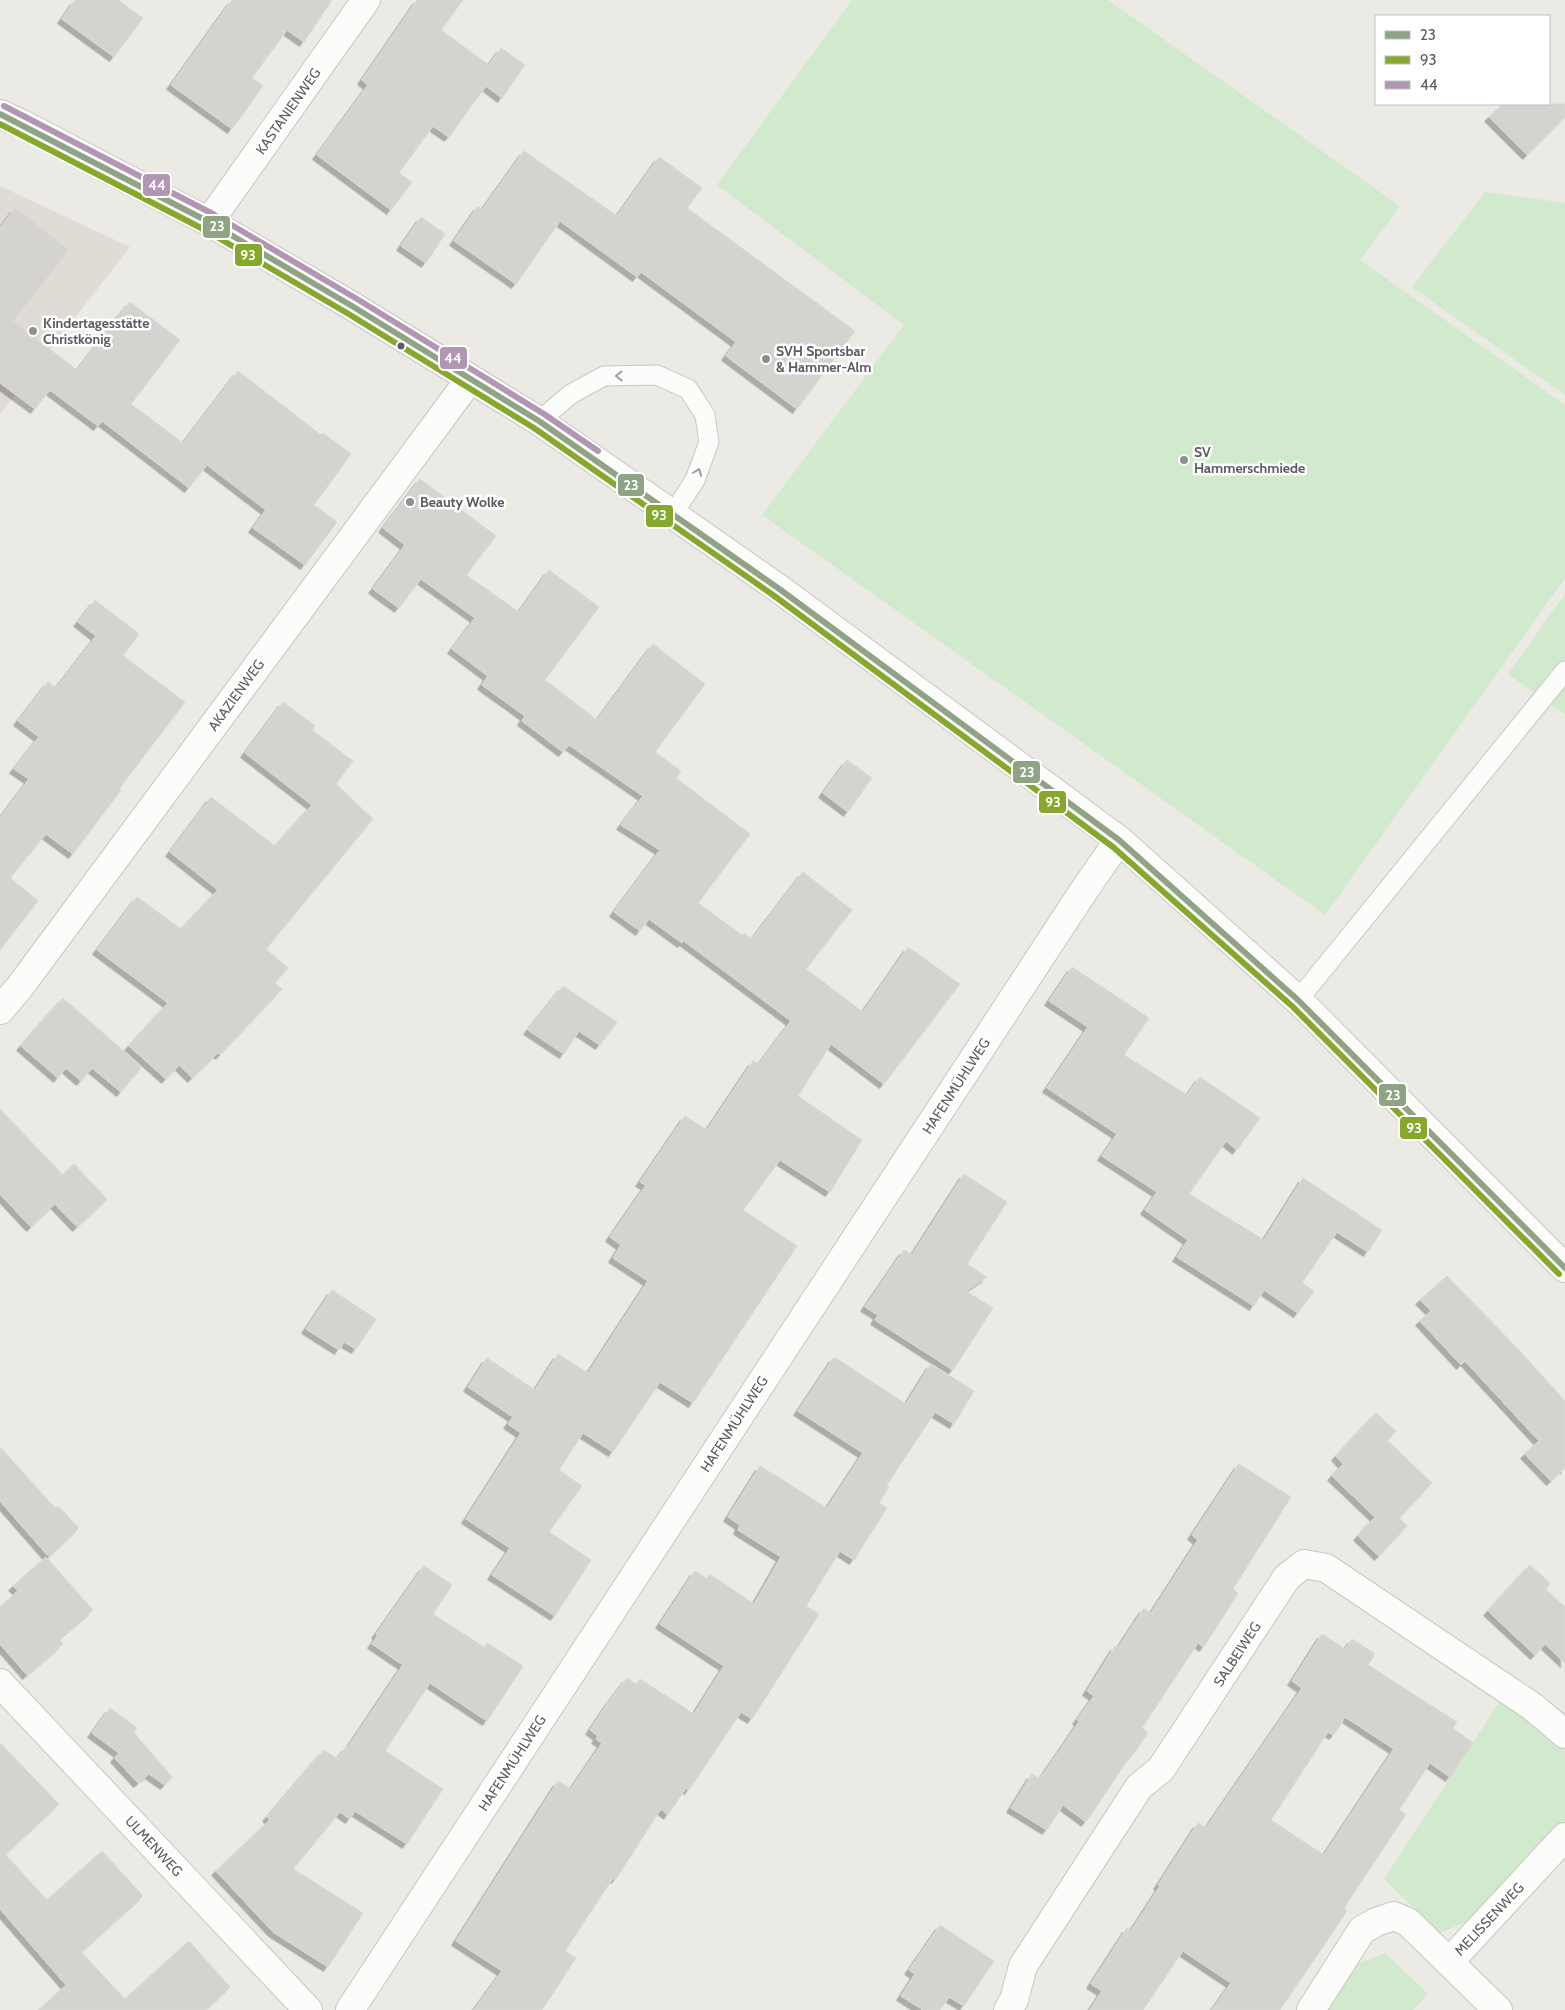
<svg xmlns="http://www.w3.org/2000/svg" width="1565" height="2010" font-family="Cabin,sans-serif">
<defs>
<filter id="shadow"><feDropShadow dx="-4.5" dy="4.5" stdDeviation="0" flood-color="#0004"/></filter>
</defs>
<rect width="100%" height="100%" fill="#ebeae4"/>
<polygon fill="#dedcd4" points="0,186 130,247 0,414"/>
<g fill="#d1e9cd">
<polygon points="852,0 1108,0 1400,206 1360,260 1565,405 1565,578 1325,915 762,515 904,325 717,185"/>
<polygon points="1485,192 1565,203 1565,395 1412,287"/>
<polygon points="1565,594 1565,714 1508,674"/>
<polygon points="1515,1701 1565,1742 1565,1823 1477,1917 1440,1933 1384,1879 1498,1704"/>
<polygon points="1385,1953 1428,1994 1413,2010 1327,2010 1357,1964"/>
</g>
<g fill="#d4d3cf" stroke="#dad8d4" fill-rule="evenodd" filter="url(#shadow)">
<polygon points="75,0 118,0 143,18 114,57 62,19"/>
<polygon points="232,0 332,0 304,42 287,30 252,78 263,86 232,129 171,85"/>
<polygon points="417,0 463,0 441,30 489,65 501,48 525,65 502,98 486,86 449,137 433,126 399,173 412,182 391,210 317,155 368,85 362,80"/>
<polygon points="1503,104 1565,104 1565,117 1527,155 1489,117"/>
<polygon points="524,151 617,216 659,157 702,188 687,208 855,331 797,409 726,356 736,342 641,272 637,277 560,221 516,284 454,241 478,206 482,210"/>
<polygon points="15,208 69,250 13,321 77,370 130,302 180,340 131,404 183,443 238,371 321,435 323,433 351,454 314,505 337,522 305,565 253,528 266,510 207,465 189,488 102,421 98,426 50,390 35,409 0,383 0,228"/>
<polygon points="421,217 445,234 426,263 401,246"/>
<polygon points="420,479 496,536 466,575 519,612 549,570 599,607 545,680 597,720 653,644 705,684 655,752 681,771 676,778 750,834 698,903 742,935 744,933 752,939 803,872 852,910 806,969 863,1012 908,947 960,984 884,1084 831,1044 798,1096 862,1140 830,1192 780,1160 743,1210 797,1246 693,1403 660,1382 613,1452 583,1433 559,1470 582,1486 549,1532 591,1560 555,1616 492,1575 510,1548 466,1519 521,1433 508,1424 513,1417 468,1387 487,1358 535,1390 558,1354 588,1373 648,1281 613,1258 621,1245 610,1237 646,1185 640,1182 685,1116 707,1130 753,1061 759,1064 791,1021 684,941 682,943 649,919 640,931 614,912 660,850 621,825 643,796 569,745 563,752 522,721 525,716 482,685 488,676 452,649 475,618 421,579 399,608 373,589 405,545 383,528"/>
<polygon points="95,600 139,634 123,656 185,702 119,789 121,790 73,854 46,834 10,878 38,901 0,950 0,818 29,779 14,769 39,737 18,721 48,682 56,688 96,636 78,622"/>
<polygon points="283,702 315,726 312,730 353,761 336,784 373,819 266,949 288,968 275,983 282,989 220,1055 218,1053 192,1078 179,1065 166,1079 129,1046 168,1003 97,950 137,897 181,929 218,890 170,852 211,797 275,846 312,805 245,753"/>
<polygon points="847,760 872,778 848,812 823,793"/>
<polygon points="1072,967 1149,1018 1124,1055 1187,1095 1200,1077 1260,1118 1237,1150 1226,1141 1189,1194 1264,1240 1303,1178 1382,1230 1368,1252 1337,1232 1302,1283 1314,1291 1298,1313 1264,1290 1254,1306 1177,1257 1188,1240 1145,1210 1157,1192 1102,1156 1117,1134 1047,1088 1088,1027 1049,1001"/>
<polygon points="563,986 617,1022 600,1045 579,1031 564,1054 528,1030"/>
<polygon points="63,998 142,1067 121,1092 92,1068 81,1081 66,1068 58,1078 21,1046"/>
<polygon points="0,1109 63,1175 74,1164 107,1199 77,1227 55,1204 31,1227 0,1194"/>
<polygon points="964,1174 1007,1202 967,1264 987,1277 966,1291 993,1308 953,1370 875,1320 878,1315 865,1307 904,1250 912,1255"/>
<polygon points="1447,1276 1519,1350 1565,1401 1565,1470 1564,1468 1551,1481 1525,1454 1539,1441 1465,1361 1461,1365 1420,1321 1431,1311 1420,1300"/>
<polygon points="332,1290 376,1319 356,1349 344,1342 339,1350 306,1329"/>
<polygon points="834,1357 906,1404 931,1364 974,1391 954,1424 935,1412 886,1486 889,1487 879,1503 887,1508 854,1560 840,1551 806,1606 819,1614 752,1719 741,1712 689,1790 686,1788 668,1815 661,1809 616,1879 613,1878 565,1951 576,1958 542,2010 474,2010 502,1971 456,1941 558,1781 571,1789 602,1743 596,1739 598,1736 590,1730 608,1703 627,1678 636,1684 640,1679 694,1714 724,1666 660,1624 695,1571 707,1579 710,1574 754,1604 781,1557 738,1530 740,1525 728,1517 760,1466 827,1508 863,1453 798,1411"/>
<polygon points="1376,1413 1396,1431 1387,1440 1432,1483 1399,1518 1407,1526 1379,1556 1358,1536 1375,1517 1332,1476 1343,1464 1336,1456"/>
<polygon points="0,1447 55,1508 58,1506 79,1528 49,1557 0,1501"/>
<polygon points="1239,1464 1291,1497 1233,1589 1238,1593 1204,1647 1198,1643 1142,1728 1148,1733 1131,1757 1130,1756 1086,1822 1063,1805 1047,1830 1011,1808 1032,1774 1040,1779 1079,1722 1077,1720 1094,1696 1087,1691 1115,1646 1118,1648 1144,1608 1151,1613 1198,1540 1192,1535"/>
<polygon points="46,1557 93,1610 59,1639 63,1644 27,1675 0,1644 0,1607 18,1591 13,1586"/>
<polygon points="1530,1565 1550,1583 1546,1589 1565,1607 1565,1663 1545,1644 1535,1655 1488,1611"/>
<polygon points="424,1566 452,1585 433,1614 484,1647 487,1643 523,1666 487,1721 430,1683 385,1751 443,1789 407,1844 355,1811 350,1819 340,1812 293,1869 363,1913 328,1967 273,1932 216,1871 270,1820 267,1817 324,1750 337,1759 347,1746 348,1747 403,1665 372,1644 378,1635 376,1634"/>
<path d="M1322,1634L1345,1649L1352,1639L1375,1654L1368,1665L1457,1722L1453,1728L1473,1743L1450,1777L1430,1763L1399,1810L1406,1814L1344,1908L1347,1911L1280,2010H1212L1231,1983L1183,1951L1143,2010H1090L1102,1991L1091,1984L1127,1928L1131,1931L1160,1886L1158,1885L1198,1823L1206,1828L1302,1688L1292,1681ZM1345,1717L1394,1749L1324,1855L1271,1820L1328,1732L1334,1735Z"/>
<polygon points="110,1708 137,1728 134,1733 172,1777 165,1785 149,1774 138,1783 115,1758 119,1753 92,1733"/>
<polygon points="0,1743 59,1804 5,1854 47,1900 102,1851 143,1896 81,1952 125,1999 189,1941 230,1987 206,2010 39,2010 66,1985 0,1909"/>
<polygon points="940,1925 994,1961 964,2006 949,1997 940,2010 923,2010 901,1996 915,1974 909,1970"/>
</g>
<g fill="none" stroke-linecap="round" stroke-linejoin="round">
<g stroke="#c7c7c6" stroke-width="21">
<g id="service">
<polyline points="539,421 571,394 604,376 657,375 688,389 705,415 709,442 695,480 673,514"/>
<polyline points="1298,1000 1565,671"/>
</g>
</g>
<g stroke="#c7c7c6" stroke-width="30">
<g id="minor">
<polyline points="209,222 366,0"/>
<polyline points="0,1010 19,988 470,379"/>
<polyline points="0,1683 308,2010"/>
<polyline points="1449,1962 1498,2010"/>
<polyline points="350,2010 1083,892 1119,840"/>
<polyline points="1008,2010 1014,2000 1023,1966 1139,1787 1161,1769 1287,1577 1304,1564 1326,1568 1533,1707 1565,1734"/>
<polyline points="1311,2010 1362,1930 1376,1922 1394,1916 1408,1922 1449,1962 1565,1837"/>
</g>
</g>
<g stroke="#c7c7c6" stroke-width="30">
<polyline id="tertiary" points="0,114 24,125 209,222 352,306 539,421 778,588 1119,840 1298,1000 1565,1268"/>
</g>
<use href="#service" stroke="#fcfcfb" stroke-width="19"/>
<use href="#minor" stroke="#fcfcfb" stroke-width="28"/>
<use href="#tertiary" stroke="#fcfcfb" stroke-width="28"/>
<g stroke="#fff" stroke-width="10">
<polyline id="bus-1" points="0,114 209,222 352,306 539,421 778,588 1119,840 1298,1000 1565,1268"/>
</g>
<g stroke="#fff" stroke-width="10">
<polyline id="bus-2" points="0,124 205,230 347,313 534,428 773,595 1113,847 1292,1006 1559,1274"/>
</g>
<g stroke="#fff" stroke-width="10">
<polyline id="bus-3" points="4,106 213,214 357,299 544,414 598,451"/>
</g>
<use href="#bus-1" stroke="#8fa485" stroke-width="6"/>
<use href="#bus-2" stroke="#86a82c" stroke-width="6"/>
<use href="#bus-3" stroke="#b296b4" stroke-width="6"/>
</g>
<defs><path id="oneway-chevron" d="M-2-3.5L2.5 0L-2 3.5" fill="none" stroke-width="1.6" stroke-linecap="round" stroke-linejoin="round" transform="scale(1.25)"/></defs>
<g stroke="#9b9da0">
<use href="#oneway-chevron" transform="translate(619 376) rotate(179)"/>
<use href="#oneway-chevron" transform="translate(698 472) rotate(-69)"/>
</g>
<g fill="#8d8f91" stroke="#fff" stroke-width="2">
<circle cx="33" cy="331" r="5"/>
<circle cx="766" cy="359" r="5"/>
<circle cx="1184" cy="460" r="5"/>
<circle cx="410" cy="502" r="5"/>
</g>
<circle fill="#5a5e64" stroke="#fff" stroke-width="2" cx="401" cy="346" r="4.5"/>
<g text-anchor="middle" stroke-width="5" stroke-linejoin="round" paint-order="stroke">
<g font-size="14" fill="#5a5e64" stroke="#fff">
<text transform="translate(288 111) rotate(-55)" y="5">KASTANIENWEG</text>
<text transform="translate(236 695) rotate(-54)" y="5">AKAZIENWEG</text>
<text transform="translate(956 1086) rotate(-57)" y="5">HAFENMÜHLWEG</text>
<text transform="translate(734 1424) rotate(-57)" y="5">HAFENMÜHLWEG</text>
<text transform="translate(1237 1654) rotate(-57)" y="5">SALBEIWEG</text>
<text transform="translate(512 1763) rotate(-57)" y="5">HAFENMÜHLWEG</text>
<text transform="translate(154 1846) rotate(47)" y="5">ULMENWEG</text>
<text transform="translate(1489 1919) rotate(-47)" y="5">MELISSENWEG</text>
</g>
<g font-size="14" font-weight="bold" fill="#5a5e64" stroke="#fff" text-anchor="start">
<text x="43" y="328">Kindertagesstätte<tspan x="43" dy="16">Christkönig</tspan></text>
<text x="776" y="356">SVH Sportsbar<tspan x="776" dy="16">&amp; Hammer-Alm</tspan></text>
<text x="1194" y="457">SV<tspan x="1194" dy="16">Hammerschmiede</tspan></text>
<text x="420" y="507">Beauty Wolke</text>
</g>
</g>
<g stroke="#fff" stroke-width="2">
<rect x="142" y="173" width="29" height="24" rx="5" fill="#b296b4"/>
<rect x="202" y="215" width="29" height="24" rx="5" fill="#8fa485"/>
<rect x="234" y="243" width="29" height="24" rx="5" fill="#86a82c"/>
<rect x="439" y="346" width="29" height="24" rx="5" fill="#b296b4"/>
<rect x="617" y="473" width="28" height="24" rx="5" fill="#8fa485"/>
<rect x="645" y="504" width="29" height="24" rx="5" fill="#86a82c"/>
<rect x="1012" y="760" width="29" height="24" rx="5" fill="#8fa485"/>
<rect x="1038" y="790" width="29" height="24" rx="5" fill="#86a82c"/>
<rect x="1378" y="1083" width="29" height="24" rx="5" fill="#8fa485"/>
<rect x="1399" y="1116" width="29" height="24" rx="5" fill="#86a82c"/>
</g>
<g font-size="14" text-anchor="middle" font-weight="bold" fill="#fff">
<text x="157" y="190">44</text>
<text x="217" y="231">23</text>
<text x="248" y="260">93</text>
<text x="453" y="363">44</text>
<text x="631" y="490">23</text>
<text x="659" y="520">93</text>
<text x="1027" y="777">23</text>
<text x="1053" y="807">93</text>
<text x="1393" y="1100">23</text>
<text x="1414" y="1133">93</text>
</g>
<rect x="1375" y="15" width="175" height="90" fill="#ffffff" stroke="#bdbfc1"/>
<rect x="1385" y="31" width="25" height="8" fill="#8fa485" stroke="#bdbfc1"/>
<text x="1420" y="40" font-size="15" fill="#5a5e64">23</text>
<rect x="1385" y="56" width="25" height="8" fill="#86a82c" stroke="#bdbfc1"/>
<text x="1420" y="65" font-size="15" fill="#5a5e64">93</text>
<rect x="1385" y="81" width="25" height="8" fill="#b296b4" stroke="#bdbfc1"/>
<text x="1420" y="90" font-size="15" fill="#5a5e64">44</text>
</svg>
